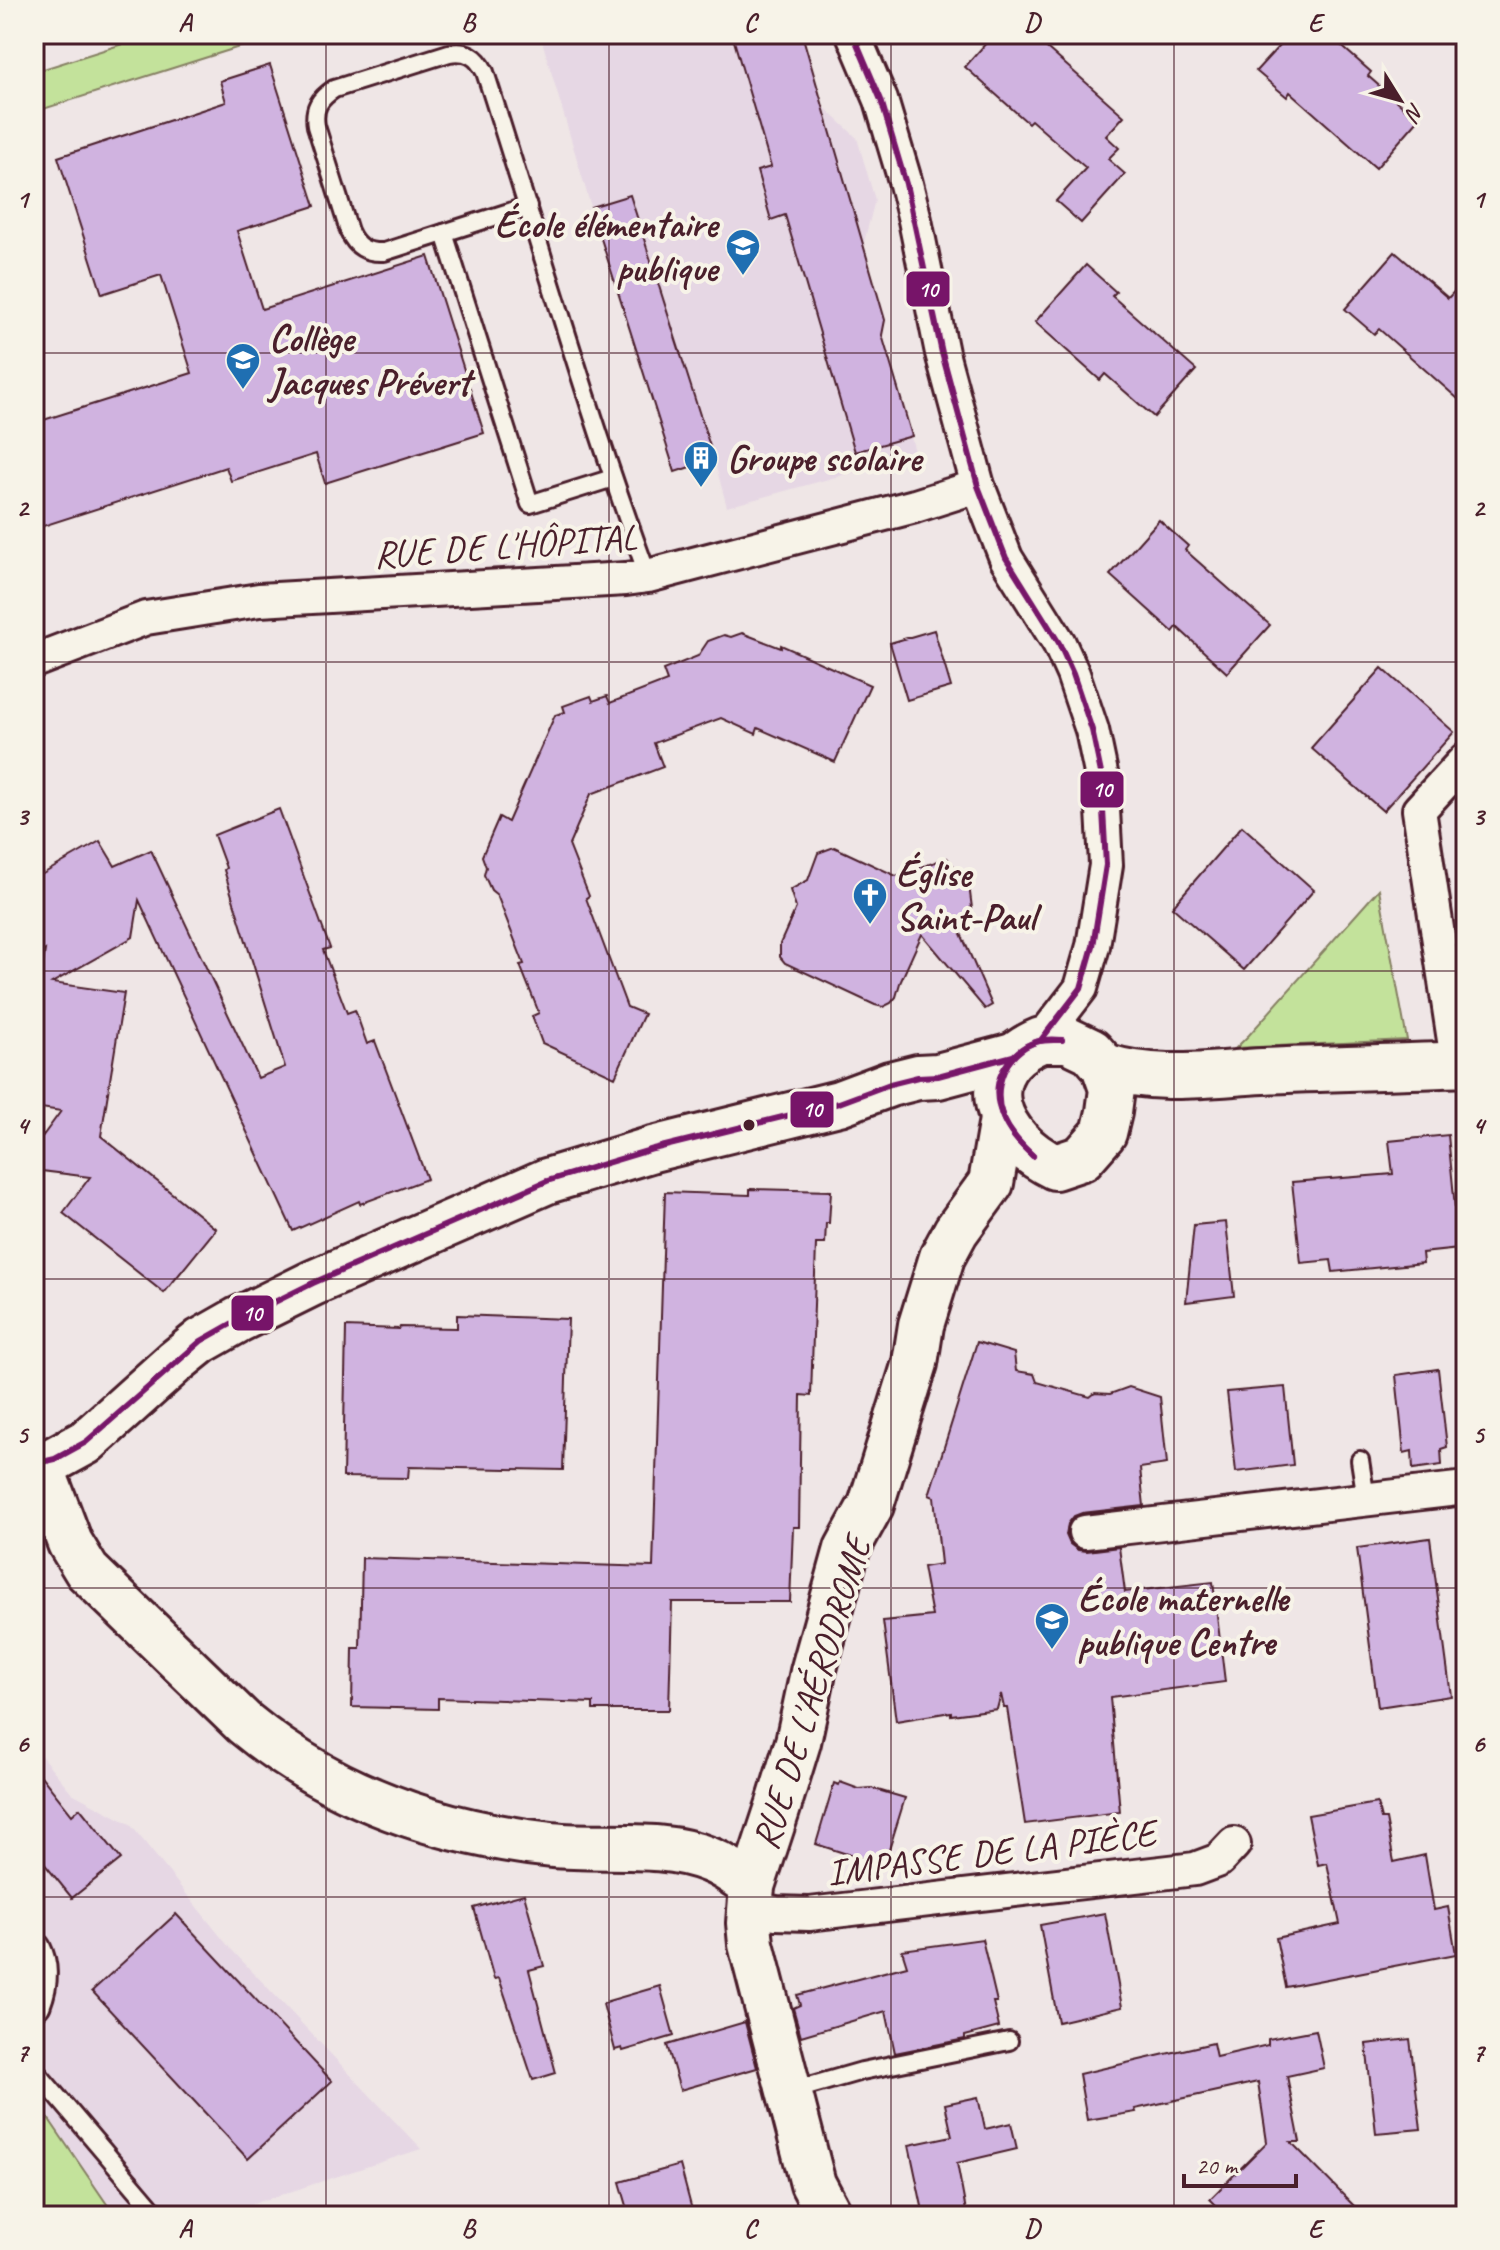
<svg xmlns="http://www.w3.org/2000/svg" width="1500" height="2250" font-family="Caveat,sans-serif">
<rect width="100%" height="100%" fill="#efe6e6"/>
<filter id="ink" filterUnits="userSpaceOnUse"><feTurbulence type="fractalNoise" baseFrequency=".0125" numOctaves="2"/><feDisplacementMap in="SourceGraphic" scale="16" xChannelSelector="R" yChannelSelector="G"/><feConvolveMatrix kernelMatrix="1 2 1 2 8 2 1 2 1" color-interpolation-filters="sRGB"/></filter>
<g filter="url(#ink)">
<g fill="#e6d7e4">
<polygon points="540,34 793,34 822,105 857,138 875,200 863,246 885,320 882,335 916,455 727,507 714,459 675,472 591,207"/>
<polygon points="34,1747 72,1793 130,1824 229,1947 421,2149 216,2216 115,2216 44,2112 34,2108"/>
</g>
<g fill="#c3e29b" stroke="#868063" stroke-width="2">
<polygon points="154,34 274,34 274,36 34,112 34,72"/>
<polygon points="1379,889 1407,1040 1236,1048 1249,1035"/>
<polygon points="34,2108 44,2112 115,2216 34,2216"/>
</g>
<g fill="#d0b3e0" stroke="#4a1f2b" stroke-width="2">
<polygon points="732,34 802,34 885,320 882,335 912,436 855,452 785,215 771,220 757,171 771,167"/>
<polygon points="994,34 1031,34 1124,116 1106,136 1119,148 1108,159 1125,174 1081,223 1056,201 1086,168 1031,120 1028,123 965,67"/>
<polygon points="1290,34 1328,34 1371,72 1368,76 1418,120 1376,168 1290,92 1287,97 1256,71"/>
<polygon points="270,65 315,206 237,231 262,309 428,256 484,433 325,483 316,454 231,481 226,467 34,529 34,423 192,373 161,275 102,294 58,157 226,102 220,81"/>
<polygon points="630,195 714,459 675,472 591,207"/>
<polygon points="1395,252 1448,298 1466,279 1466,406 1379,329 1374,334 1345,309"/>
<polygon points="1086,265 1116,292 1112,296 1196,370 1154,417 1105,374 1100,380 1035,322"/>
<polygon points="1159,520 1188,546 1185,550 1270,625 1227,673 1177,627 1173,632 1110,575"/>
<polygon points="934,630 951,687 907,700 890,643"/>
<polygon points="742,633 781,648 781,645 870,685 835,762 758,728 756,734 721,718 654,743 663,767 591,794 569,845 589,896 586,898 627,1007 644,1014 615,1077 542,1043 532,1016 539,1013 520,965 524,964 497,895 491,890 484,875 486,867 482,856 499,817 508,822 555,715 565,712 563,706 591,696 593,701 607,696 610,703 667,681 663,670 698,656 708,641 724,635 731,637"/>
<polygon points="1382,668 1454,732 1383,811 1311,748"/>
<polygon points="279,809 330,948 323,950 347,1013 355,1010 367,1044 375,1041 427,1179 360,1204 359,1201 293,1231 139,900 133,937 52,983 124,993 101,1136 216,1229 164,1293 63,1213 90,1177 34,1170 34,1148 61,1111 34,1107 34,1024 45,950 34,956 34,879 100,841 115,866 151,850 258,1078 285,1067 224,870 226,868 214,835"/>
<polygon points="1242,826 1314,890 1244,970 1172,907"/>
<polygon points="834,847 896,876 947,858 969,885 972,908 970,908 970,917 956,922 992,1005 985,1009 922,934 900,983 896,997 891,1003 883,1007 875,1005 785,963 780,957 780,944 796,908 790,890 808,880 818,853"/>
<polygon points="1448,1135 1459,1249 1422,1253 1423,1263 1333,1272 1331,1260 1301,1263 1292,1182 1393,1174 1389,1141"/>
<polygon points="750,1189 831,1191 829,1223 826,1223 825,1244 816,1244 811,1396 801,1395 799,1527 793,1527 790,1602 672,1602 669,1710 593,1710 593,1703 438,1698 438,1709 352,1707 353,1648 360,1648 362,1558 653,1567 665,1192 750,1195"/>
<polygon points="1226,1222 1234,1296 1186,1302 1194,1225"/>
<polygon points="457,1315 568,1319 563,1470 409,1467 408,1478 343,1477 346,1327 399,1329 400,1327 457,1328"/>
<polygon points="977,1342 1014,1353 1016,1371 1034,1374 1037,1382 1090,1397 1095,1393 1110,1394 1129,1387 1160,1397 1167,1464 1140,1468 1144,1506 1082,1513 1074,1516 1068,1524 1066,1535 1070,1544 1078,1550 1087,1551 1119,1547 1125,1592 1213,1582 1225,1682 1110,1697 1120,1812 1025,1824 1007,1708 1004,1708 1001,1694 997,1709 951,1715 951,1712 896,1721 883,1621 932,1616 923,1567 941,1564 934,1497 929,1495"/>
<polygon points="1438,1369 1447,1447 1441,1449 1442,1465 1413,1469 1412,1451 1404,1453 1396,1375"/>
<polygon points="1285,1387 1293,1465 1236,1472 1227,1392"/>
<polygon points="1430,1538 1451,1696 1378,1707 1357,1548"/>
<polygon points="34,1767 72,1815 80,1808 121,1859 72,1898 34,1851"/>
<polygon points="840,1782 859,1789 871,1788 905,1798 884,1866 816,1844 834,1783 839,1785"/>
<polygon points="1377,1803 1381,1819 1386,1819 1394,1862 1425,1855 1434,1910 1448,1907 1456,1954 1286,1987 1276,1938 1340,1924 1327,1863 1318,1865 1308,1815"/>
<polygon points="524,1894 544,1966 529,1970 556,2073 533,2080 499,1978 494,1979 474,1908"/>
<polygon points="1105,1913 1122,2007 1058,2022 1040,1925"/>
<polygon points="176,1914 332,2081 248,2159 92,1991"/>
<polygon points="982,1939 997,2002 993,2002 999,2027 965,2036 965,2039 895,2053 886,2011 801,2036 793,2008 800,2005 797,1995 907,1966 902,1950"/>
<polygon points="660,1986 674,2036 623,2051 622,2048 615,2050 603,2004 609,2002 608,2001"/>
<polygon points="745,2022 757,2068 680,2090 667,2045"/>
<polygon points="1316,2030 1324,2068 1287,2076 1300,2142 1291,2142 1364,2216 1227,2216 1210,2199 1267,2142 1258,2082 1135,2109 1136,2112 1087,2120 1079,2074 1213,2043 1216,2057 1268,2045 1268,2039"/>
<polygon points="1410,2039 1421,2129 1376,2133 1366,2044"/>
<polygon points="978,2097 985,2129 1011,2123 1017,2149 957,2163 967,2216 924,2216 909,2145 952,2136 945,2104"/>
<polygon points="680,2165 692,2210 668,2216 630,2216 620,2182"/>
</g>
<g fill="none" stroke-linecap="round" stroke-linejoin="round">
<g stroke="#4a1f2b" stroke-width="22">
<g id="lane">
<path d="M528,206L384,252C366,253 356,247 349,231L316,126C313,108 319,99 334,89L449,53C467,50 477,56 485,72C539,240 587,410 648,576"/>
<polyline points="444,233 530,504 613,478"/>
<polyline points="1360,1460 1366,1499"/>
<polyline points="34,2069 158,2215"/>
<polyline points="792,2091 862,2071 1009,2041"/>
</g>
</g>
<g stroke="#4a1f2b" stroke-width="38">
<g id="street">
<polyline points="853,34 881,100 906,184 915,220 942,353 978,486 1006,558 1059,643 1073,674 1092,730 1101,773 1106,865 1093,946 1081,988 1041,1040"/>
<polyline points="34,661 146,618 259,600 626,579 648,576 915,506 978,486"/>
<polyline points="1456,1065 1455,1047 1419,810 1466,759"/>
<polyline points="1085,1532 1466,1488"/>
<polyline points="749,1908 776,1913 809,1914 1195,1869 1219,1860 1234,1844"/>
<path d="M34,1949C43,1967 41,1985 34,2003"/>
</g>
</g>
<g stroke="#4a1f2b" stroke-width="50">
<g id="secondary">
<path d="M1041,1040H1068L1091,1051L1104,1066L1112,1089L1109,1112L1104,1133L1082,1158L1055,1167C997,1140 967,1071 1041,1040Z"/>
<path d="M1104,1066C1156,1083 1210,1074 1263,1071C1331,1068 1398,1067 1466,1064"/>
<polyline points="34,1464 40,1464 55,1459 86,1442 175,1362 201,1341 238,1320 313,1283 547,1181 653,1149 839,1103 890,1084 918,1077 938,1076 1013,1056"/>
<path d="M40,1464L70,1543L87,1571L244,1723C332,1796 440,1833 552,1845C604,1850 662,1840 710,1860C726,1866 738,1876 752,1886"/>
<polyline points="830,2216 813,2184 751,1944 749,1923 752,1886 778,1807 798,1742 813,1672 847,1549 871,1505 915,1363 921,1325 942,1257 956,1231 991,1183 1002,1119"/>
</g>
</g>
<use href="#lane" stroke="#f7f3e8" stroke-width="16"/>
<use href="#street" stroke="#f7f3e8" stroke-width="32"/>
<use href="#secondary" stroke="#f7f3e8" stroke-width="44"/>
<g stroke="#f7f3e8" stroke-width="12">
<g id="bus-1">
<polyline points="853,34 881,100 906,184 942,353 978,486 1006,558 1059,643 1073,674 1092,730 1101,773 1106,865 1093,946 1081,988 1041,1040"/>
<path d="M1033,1156C1002,1128 980,1088 1016,1054C1030,1041 1044,1038 1062,1040"/>
<path d="M1033,1156C1020,1144 1008,1132 1002,1115C992,1086 1006,1051 1036,1042C1045,1039 1053,1040 1062,1040"/>
<polyline points="34,1464 55,1459 86,1442 201,1341 238,1320 313,1283 547,1181 653,1149 839,1103 890,1084 918,1077 938,1076 1013,1056"/>
</g>
</g>
<use href="#bus-1" stroke="#771469" stroke-width="6"/>
</g>
</g>
<path fill="none" stroke="#4a1f2b" stroke-width="2" stroke-opacity="0.55" d="M326,34V2216M609,34V2216M891,34V2216M1174,34V2216M34,353H1466M34,662H1466M34,971H1466M34,1279H1466M34,1588H1466M34,1897H1466"/>
<defs>
<g id="school-pin" transform="scale(1.8)"><path d="M0 17L-7.5 6A9.5 9.5 0 1 1 7.5 6Z" fill="#1f6fb2" stroke="#f7f3e8"/><path d="M0-5L7-2L0 1L-7-2ZM-4 1L0 2.5L4 1V4Q0 6-4 4Z" fill="#fff"/></g>
<g id="building-pin" transform="scale(1.8)"><path d="M0 17L-7.5 6A9.5 9.5 0 1 1 7.5 6Z" fill="#1f6fb2" stroke="#f7f3e8"/><path d="M-4-6H4V6H1V3H-1V6H-4ZM-2.5-4.3h1.7v1.8h-1.7ZM.8-4.3h1.7v1.8H.8ZM-2.5-1h1.7V.8h-1.7ZM.8-1h1.7V.8H.8Z" fill="#fff"/></g>
<g id="church-pin" transform="scale(1.8)"><path d="M0 17L-7.5 6A9.5 9.5 0 1 1 7.5 6Z" fill="#1f6fb2" stroke="#f7f3e8"/><path d="M-1.2-6h2.4v3.5h3.3v2.4h-3.3V6h-2.4V-.1h-3.3v-2.4h3.3Z" fill="#fff"/></g>
</defs>
<g fill-rule="evenodd">
<use href="#school-pin" x="743" y="246"/>
<use href="#school-pin" x="243" y="360"/>
<use href="#building-pin" x="701" y="458"/>
<use href="#church-pin" x="870" y="895"/>
<use href="#school-pin" x="1052" y="1620"/>
</g>
<circle fill="#4a1f2b" stroke="#f7f3e8" stroke-width="3" cx="749" cy="1125" r="7"/>
<g text-anchor="middle" stroke-width="8" stroke-linejoin="round" paint-order="stroke">
<g font-size="38" font-weight="bold" fill="#4a1f2b" stroke="#f7f3e8" text-anchor="start">
<text x="717" y="237" text-anchor="end">École élémentaire<tspan x="717" dy="44">publique</tspan></text>
<text x="269" y="351">Collège<tspan x="269" dy="44">Jacques Prévert</tspan></text>
<text x="727" y="471">Groupe scolaire</text>
<text x="896" y="886">Église<tspan x="896" dy="44">Saint-Paul</tspan></text>
<text x="1078" y="1611">École maternelle<tspan x="1078" dy="44">publique Centre</tspan></text>
</g>
<g font-size="38" fill="#4a1f2b" stroke="#f7f3e8">
<text transform="translate(505 545) rotate(-4)" y="13">RUE DE L'HÔPITAL</text>
<text transform="translate(811 1693) rotate(-73)" y="13">RUE DE L'AÉRODROME</text>
<text transform="translate(991 1852) rotate(-7)" y="13">IMPASSE DE LA PIÈCE</text>
</g>
</g>
<g stroke="#f7f3e8" stroke-width="3">
<rect x="905" y="270" width="46" height="38" rx="8" fill="#771469"/>
<rect x="1079" y="770" width="46" height="39" rx="8" fill="#771469"/>
<rect x="789" y="1090" width="46" height="39" rx="8" fill="#771469"/>
<rect x="230" y="1294" width="45" height="38" rx="8" fill="#771469"/>
</g>
<g font-size="22" text-anchor="middle" font-weight="bold" fill="#fff">
<text x="928" y="297">10</text>
<text x="1102" y="797">10</text>
<text x="812" y="1117">10</text>
<text x="252" y="1321">10</text>
</g>
<rect width="1500" height="2250" fill="none" stroke="#f7f3e8" stroke-width="88"/>
<g transform="translate(1400 100) rotate(127)" stroke="#f7f3e8" stroke-width="6" paint-order="stroke">
<path d="M0-6L14 30L0 20L-14 30Z" fill="#4a1f2b"/>
<text y="-12" font-size="22" font-weight="bold" text-anchor="middle" fill="#4a1f2b">N</text>
</g>
<path d="M1184 2174v12h112v-12" fill="none" stroke="#4a1f2b" stroke-width="4"/>
<text x="1196" y="2174" font-size="24" fill="#4a1f2b" stroke="#f7f3e8" stroke-width="6" paint-order="stroke">20 m</text>
<rect x="44" y="44" width="1412" height="2162" fill="none" stroke="#4a1f2b" stroke-width="3"/>
<g font-size="26" text-anchor="middle" font-weight="bold" fill="#4a1f2b">
<text x="185" y="31">A</text>
<text x="468" y="31">B</text>
<text x="750" y="31">C</text>
<text x="1032" y="31">D</text>
<text x="1315" y="31">E</text>
<text x="22" y="208">1</text>
<text x="1478" y="208">1</text>
<text x="22" y="516">2</text>
<text x="1478" y="516">2</text>
<text x="22" y="825">3</text>
<text x="1478" y="825">3</text>
<text x="22" y="1134">4</text>
<text x="1478" y="1134">4</text>
<text x="22" y="1443">5</text>
<text x="1478" y="1443">5</text>
<text x="22" y="1752">6</text>
<text x="1478" y="1752">6</text>
<text x="22" y="2061">7</text>
<text x="1478" y="2061">7</text>
<text x="185" y="2237">A</text>
<text x="468" y="2237">B</text>
<text x="750" y="2237">C</text>
<text x="1032" y="2237">D</text>
<text x="1315" y="2237">E</text>
</g>
</svg>
